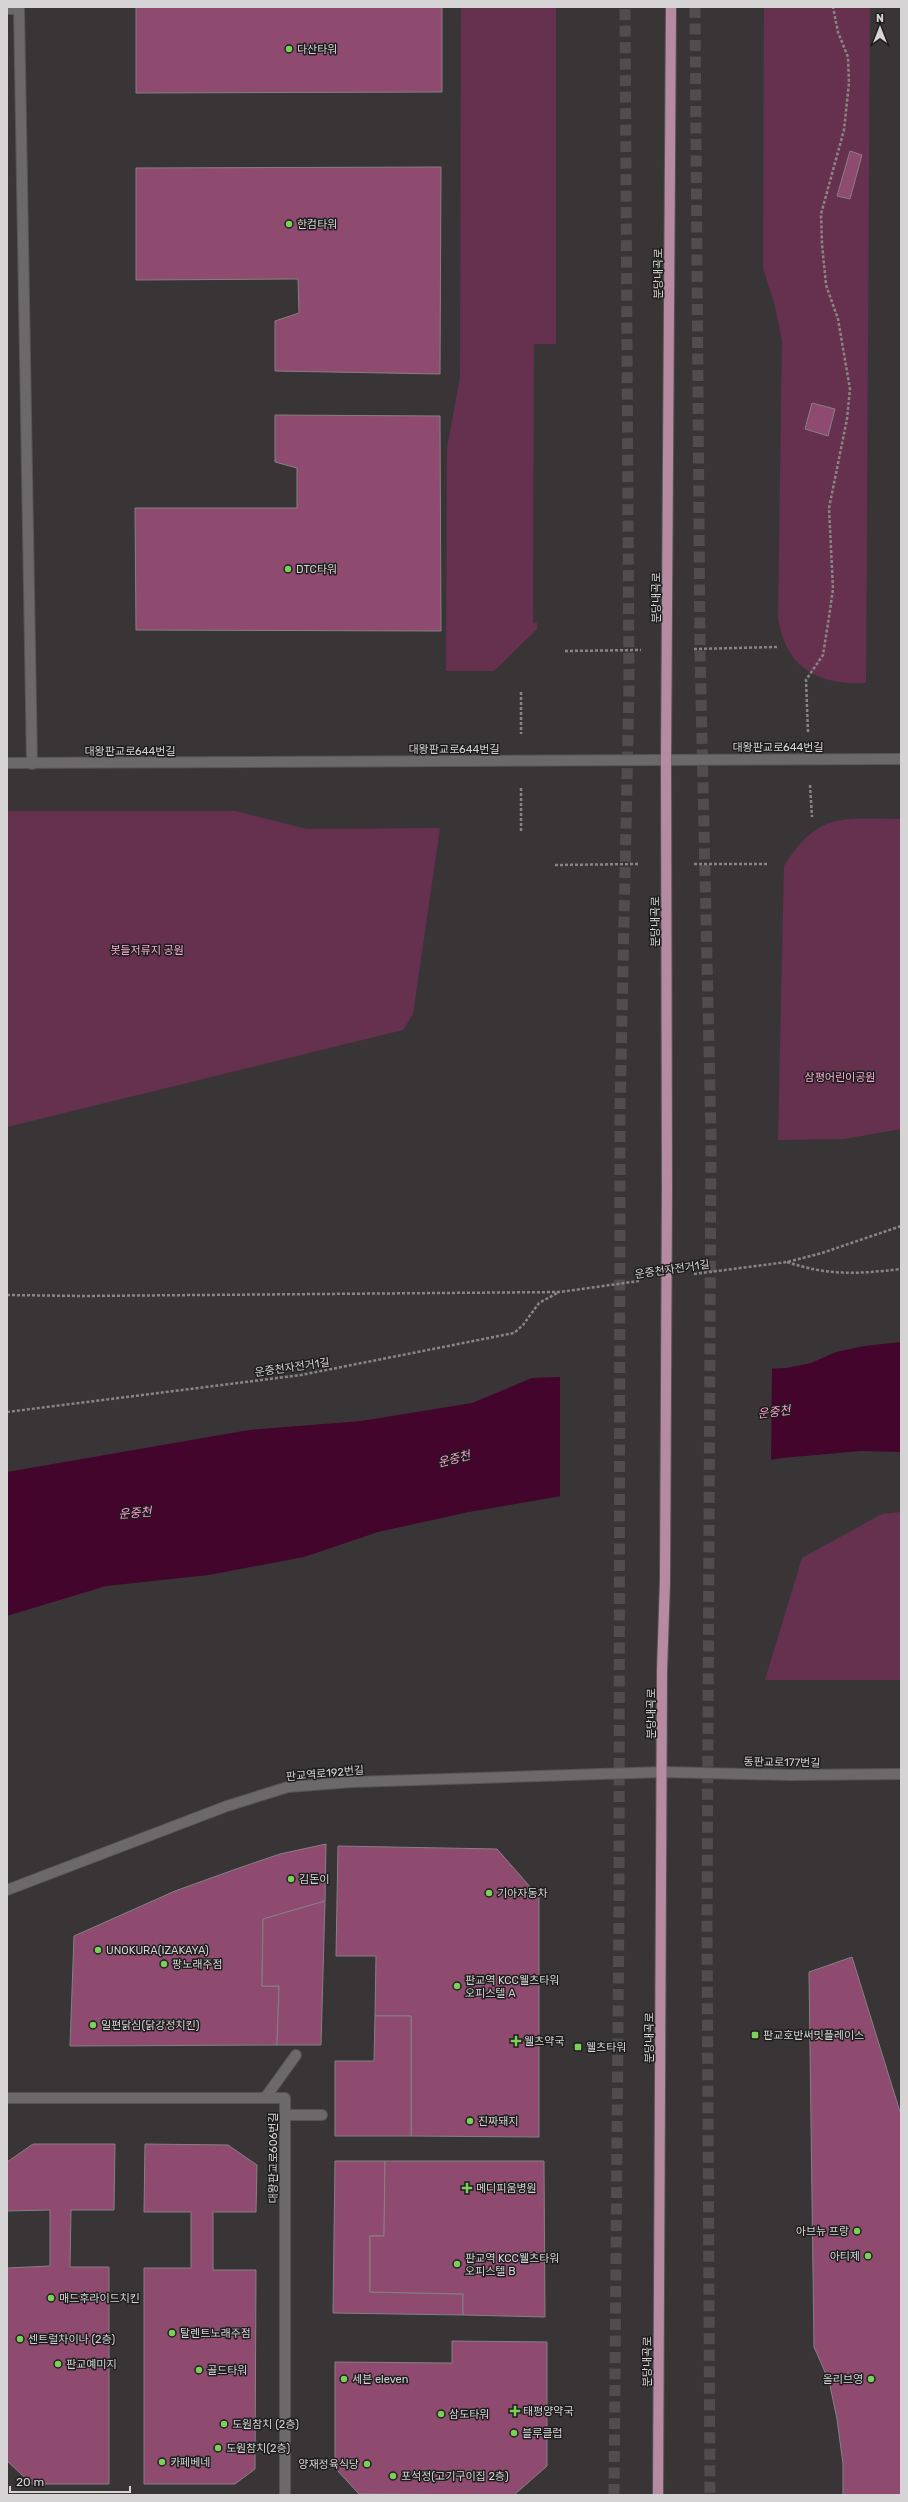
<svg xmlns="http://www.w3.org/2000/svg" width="908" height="2502" font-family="Rubik,'Noto Sans KR',sans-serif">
<rect width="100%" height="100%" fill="#393537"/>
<g fill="#66314e">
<polygon points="461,7 556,7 556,344 534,344 533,622 537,623 537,629 494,671 446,671 447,448 460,377"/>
<path d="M764,7H870L866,683C817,685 786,668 778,618L782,341L774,302L763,268Z"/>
<polygon points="7,811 235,811 307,829 440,828 413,1014 403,1030 7,1127"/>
<path d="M901,819V1129L844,1139L778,1140L784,866C819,811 842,819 901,819Z"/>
<polygon points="901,1512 901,1680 765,1680 802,1558 882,1514"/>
</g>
<polygon fill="#44052d" points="901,1342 901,1452 861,1451 782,1458 469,1512 378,1532 304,1557 209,1575 106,1586 7,1616 7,1472 249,1430 361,1421 472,1403 532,1378 786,1368 811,1363 836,1352 864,1346"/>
<polygon fill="#393537" points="772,1367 771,1462 560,1498 560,1375"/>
<g fill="#8e4b6f" stroke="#858183">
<polygon points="136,7 442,7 442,92 136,93"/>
<polygon points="850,151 862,155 850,199 837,196"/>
<polygon points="441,167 440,374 275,371 275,321 299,313 298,279 136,280 136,168"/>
<polygon points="812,403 835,409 828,436 805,429"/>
<polygon points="275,415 440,416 441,631 136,630 135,508 297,508 297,468 275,462"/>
<polygon points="326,1844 325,1901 263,1919 262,1986 279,1986 277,2045 70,2046 74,1936 175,1891 236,1869 280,1854"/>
<polygon points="338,1846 497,1849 539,1897 539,2137 411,2136 411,2016 375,2016 376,1956 336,1956"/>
<polygon points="325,1901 321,2045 277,2045 279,1986 262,1986 263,1919"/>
<polygon points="852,1957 901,2115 901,2495 843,2495 843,2464 837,2419 829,2381 814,2347 809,1972"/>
<polygon points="375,2016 411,2016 411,2136 335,2136 335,2061 374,2061"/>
<polygon points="33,2144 115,2144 114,2210 71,2210 70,2267 109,2267 109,2484 32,2484 7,2461 7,2268 50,2266 50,2210 7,2211 7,2162"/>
<polygon points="145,2144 228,2145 257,2165 256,2212 213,2212 213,2270 256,2270 255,2469 235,2484 144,2484 144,2268 191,2268 191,2212 144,2212"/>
<polygon points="335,2161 385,2161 384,2236 370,2236 370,2292 463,2294 463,2315 333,2313"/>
<polygon points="385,2161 544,2161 545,2317 463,2315 463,2294 370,2292 370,2236 384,2236"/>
<polygon points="452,2341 547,2342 547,2466 514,2495 359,2494 335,2468 335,2362 452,2363"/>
</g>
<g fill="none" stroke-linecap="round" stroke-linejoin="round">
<g stroke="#514d4f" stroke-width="11" stroke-dasharray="11 5.5" stroke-linecap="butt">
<polyline points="695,7 700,654 711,1136 707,1923 710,2495"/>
<polyline points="614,2495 619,1909 620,1109 629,686 625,7"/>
</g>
<g stroke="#575456" stroke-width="12">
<g id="service">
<polyline points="265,2098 296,2055"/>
<polyline points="285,2115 322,2115"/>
</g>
</g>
<g stroke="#575456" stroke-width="12">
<g id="minor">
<polyline points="19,7 32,764"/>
<polyline points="7,9 19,9"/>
<polyline points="7,1890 227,1806 288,1787 352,1782 663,1772 790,1775 901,1774"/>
<polyline points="7,2098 285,2098 285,2495"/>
</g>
</g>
<g stroke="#575456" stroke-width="12">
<polyline id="tertiary" points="7,763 901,759"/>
</g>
<g stroke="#575456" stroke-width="12">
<g id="primary">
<polyline points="667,1189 666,759 671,7"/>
<polyline points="658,2495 662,1671 665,1581"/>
</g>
</g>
<g stroke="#888586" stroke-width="2.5" stroke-dasharray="3 2" stroke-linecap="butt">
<polyline points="694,649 777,647"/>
<polyline points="565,651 641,650"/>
<polyline points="521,692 521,734"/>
<polyline points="808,732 806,680 823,655 829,617 833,589 829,508 847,419 850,389 838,319 826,285 822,244 821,214 844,130 849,83 848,57 838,32 833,7"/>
<polyline points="810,785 812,817"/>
<polyline points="521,831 521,787"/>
<polyline points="694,864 769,864"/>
<polyline points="555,865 639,864"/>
<path d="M787,1262C829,1276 858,1274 901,1269"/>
<polyline points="694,1274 787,1262 822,1253 901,1226"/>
<polyline points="7,1295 82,1296 560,1292 639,1281"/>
<polyline points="7,1412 301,1375 514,1333 523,1325 539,1303 559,1292"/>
</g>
<use href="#service" stroke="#6c696a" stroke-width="10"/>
<use href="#minor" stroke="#6c696a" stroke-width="10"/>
<use href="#tertiary" stroke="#6c696a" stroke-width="10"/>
<use href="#primary" stroke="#b68ba1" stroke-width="10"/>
<g stroke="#575456" stroke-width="12" stroke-linecap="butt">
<polyline id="primary-bridge" points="665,1581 667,1189"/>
</g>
<use href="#primary-bridge" stroke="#b68ba1" stroke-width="10"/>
</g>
<g fill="#7ad157" stroke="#1f1e1e" stroke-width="1.5">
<circle cx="289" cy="49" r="4"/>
<circle cx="289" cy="224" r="4"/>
<circle cx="288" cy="569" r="4"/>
<circle cx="291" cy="1879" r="4"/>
<circle cx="489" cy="1893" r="4"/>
<circle cx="98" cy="1950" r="4"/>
<circle cx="164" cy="1964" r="4"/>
<circle cx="457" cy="1986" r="4"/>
<circle cx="93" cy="2025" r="4"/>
<rect x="751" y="2031" width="8" height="8" rx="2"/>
<path d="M514 2035h4v4h4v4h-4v4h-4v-4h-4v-4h4z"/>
<rect x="574" y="2043" width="8" height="8" rx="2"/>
<circle cx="470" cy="2121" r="4"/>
<path d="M465 2182h4v4h4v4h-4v4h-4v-4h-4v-4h4z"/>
<circle cx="857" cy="2231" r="4"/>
<circle cx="868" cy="2256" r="4"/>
<circle cx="457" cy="2264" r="4"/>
<circle cx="51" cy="2298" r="4"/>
<circle cx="172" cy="2333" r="4"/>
<circle cx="20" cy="2339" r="4"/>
<circle cx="58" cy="2364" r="4"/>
<circle cx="199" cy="2370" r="4"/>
<circle cx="344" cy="2379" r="4"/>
<circle cx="871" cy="2379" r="4"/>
<path d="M513 2405h4v4h4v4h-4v4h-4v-4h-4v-4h4z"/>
<circle cx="441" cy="2414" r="4"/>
<circle cx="224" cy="2424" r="4"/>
<circle cx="514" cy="2433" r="4"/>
<circle cx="218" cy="2448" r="4"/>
<circle cx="162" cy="2462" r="4"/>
<circle cx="367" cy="2464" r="4"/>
<circle cx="393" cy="2476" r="4"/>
</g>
<g text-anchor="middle" stroke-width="3" stroke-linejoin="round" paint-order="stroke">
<g font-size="11" fill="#d6d4d5" stroke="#1f1e1e" text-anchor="start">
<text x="297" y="53">다산타워</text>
<text x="297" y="228">한컴타워</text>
<text x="296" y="573">DTC타워</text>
<text x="299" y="1883">김돈이</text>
<text x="497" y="1897">기아자동차</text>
<text x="106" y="1954">UNOKURA(IZAKAYA)</text>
<text x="172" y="1968">팡노래주점</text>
<text x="465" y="1984">판교역 KCC웰츠타워<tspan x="465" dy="13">오피스텔 A</tspan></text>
<text x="101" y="2029">일편닭심(닭강정치킨)</text>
<text x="763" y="2039">판교호반써밋플레이스</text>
<text x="524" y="2045">웰츠약국</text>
<text x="586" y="2051">웰츠타워</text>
<text x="478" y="2125">진짜돼지</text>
<text x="476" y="2192">메디피움병원</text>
<text x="849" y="2235" text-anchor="end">아브뉴 프랑</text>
<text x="860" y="2260" text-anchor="end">아티제</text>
<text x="465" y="2262">판교역 KCC웰츠타워<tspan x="465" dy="13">오피스텔 B</tspan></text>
<text x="59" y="2302">매드후라이드치킨</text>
<text x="180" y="2337">탈렌트노래주점</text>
<text x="28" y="2343">센트럴차이나 (2층)</text>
<text x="66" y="2368">판교예미지</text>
<text x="207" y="2374">골드타워</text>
<text x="352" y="2383">세븐 eleven</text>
<text x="863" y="2383" text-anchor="end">올리브영</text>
<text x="523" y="2415">태평양약국</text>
<text x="449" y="2418">삼도타워</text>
<text x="232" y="2428">도원참치 (2층)</text>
<text x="522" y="2437">블루클럽</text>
<text x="226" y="2452">도원참치(2층)</text>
<text x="170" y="2466">카페베네</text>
<text x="359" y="2468" text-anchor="end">양재정육식당</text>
<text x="401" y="2480">포석정(고기구이집 2층)</text>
</g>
<g font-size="11" fill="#d6d4d5" stroke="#1f1e1e">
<text transform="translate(658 274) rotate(-90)" y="4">분당내곡로</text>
<text transform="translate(656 598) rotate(-90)" y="4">분당내곡로</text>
<text x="778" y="751">대왕판교로644번길</text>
<text x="454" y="753">대왕판교로644번길</text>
<text x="130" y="755">대왕판교로644번길</text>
<text transform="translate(655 922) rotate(-90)" y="4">분당내곡로</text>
<text transform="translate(672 1269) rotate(-8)" y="4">운중천자전거1길</text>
<text transform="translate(292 1367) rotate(-8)" y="4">운중천자전거1길</text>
<text transform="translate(651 1714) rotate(-90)" y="4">분당내곡로</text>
<text transform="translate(782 1762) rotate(1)" y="4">동판교로177번길</text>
<text transform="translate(325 1773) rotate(-5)" y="4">판교역로192번길</text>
<text transform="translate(649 2038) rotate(-90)" y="4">분당내곡로</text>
<text transform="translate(273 2158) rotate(-90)" y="4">대왕판교로606번길</text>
<text transform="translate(647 2362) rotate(-90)" y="4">분당내곡로</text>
</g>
<g font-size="11" fill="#f9abd3" stroke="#1f1e1e">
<text x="147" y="954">봇들저류지 공원</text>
<text x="840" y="1081">삼평어린이공원</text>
</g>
<g font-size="12" font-style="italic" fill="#fe9dd0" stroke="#1f1e1e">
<text transform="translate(774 1412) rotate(-7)" y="4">운중천</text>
<text transform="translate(454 1459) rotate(-14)" y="4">운중천</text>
<text transform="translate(135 1513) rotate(-4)" y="4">운중천</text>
</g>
</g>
<rect width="908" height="2502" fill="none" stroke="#d6d4d5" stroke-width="16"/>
<g transform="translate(880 28)" stroke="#1f1e1e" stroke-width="3" paint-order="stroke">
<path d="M0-3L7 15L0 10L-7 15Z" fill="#d6d4d5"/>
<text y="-6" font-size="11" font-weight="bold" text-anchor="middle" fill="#d6d4d5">N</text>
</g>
<path d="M10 2486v6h120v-6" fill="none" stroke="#d6d4d5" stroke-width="2"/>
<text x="16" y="2486" font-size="12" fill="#d6d4d5" stroke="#1f1e1e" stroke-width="3" paint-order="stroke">20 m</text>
</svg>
